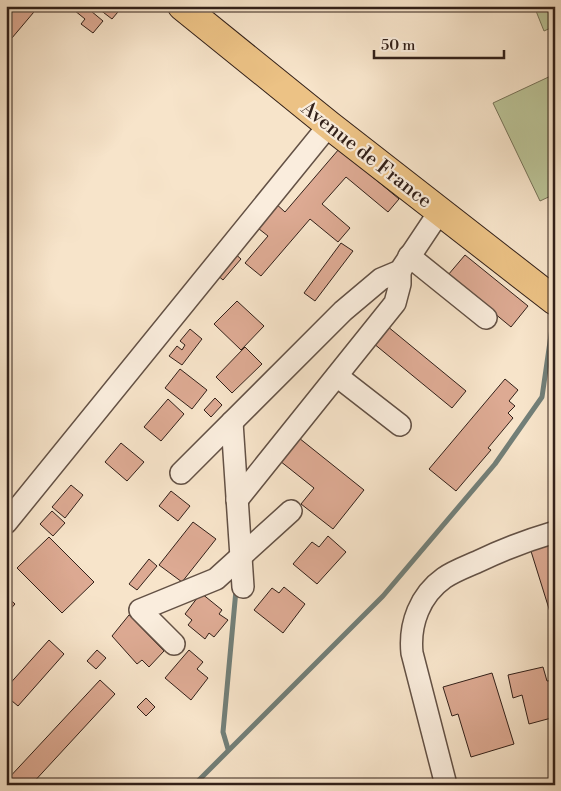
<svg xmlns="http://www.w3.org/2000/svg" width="561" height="791" font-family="'Libre Bodoni',serif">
<rect width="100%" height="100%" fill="#f7e4ca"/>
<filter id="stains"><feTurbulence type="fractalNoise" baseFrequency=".004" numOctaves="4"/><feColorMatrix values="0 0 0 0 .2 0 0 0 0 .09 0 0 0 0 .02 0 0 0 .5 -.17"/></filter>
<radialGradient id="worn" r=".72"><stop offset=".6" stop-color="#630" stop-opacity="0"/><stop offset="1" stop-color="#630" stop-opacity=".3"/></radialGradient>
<g fill="#bbc498" stroke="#767258">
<polygon points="534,6 555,6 555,26 544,31"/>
<polygon points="555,74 555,194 540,201 493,103"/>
</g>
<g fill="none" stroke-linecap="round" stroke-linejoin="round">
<g stroke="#727f78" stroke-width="5">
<polyline points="228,749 223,732 236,590"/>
<polyline points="194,785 383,596 495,464 542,397 554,314"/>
</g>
</g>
<g fill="#ddaa93" stroke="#322019">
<polygon points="6,6 39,6 6,45"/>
<polygon points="69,6 85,6 103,21 93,33 81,24 85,19"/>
<polygon points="95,6 123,6 112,19"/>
<polygon points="339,149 399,199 388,212 346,177 322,204 350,228 338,242 310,219 261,276 245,263 268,236 254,225 274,202 285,212"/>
<polygon points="341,243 353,251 315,301 304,293"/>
<polygon points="233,252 241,259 223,280 216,274"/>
<polygon points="465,255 528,306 511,327 448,275"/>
<polygon points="237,301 264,326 241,350 214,324"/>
<polygon points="387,326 466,391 452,408 373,343"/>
<polygon points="190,329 202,339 182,365 169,356 177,346 182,350 185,345 180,341"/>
<polygon points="245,347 262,364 232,393 216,377"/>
<polygon points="180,369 207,390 192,409 165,388"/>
<polygon points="505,379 518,390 509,401 515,406 508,413 513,418 488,448 491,450 456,491 429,469"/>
<polygon points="215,398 222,405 211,417 204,410"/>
<polygon points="168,399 184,414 161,441 144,427"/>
<polygon points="299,438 364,490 333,529 301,504 314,488 280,461"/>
<polygon points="121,443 144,462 127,481 105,462"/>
<polygon points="71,485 83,495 65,518 52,507"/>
<polygon points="171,491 190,506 178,521 159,506"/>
<polygon points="52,511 65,523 53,536 40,524"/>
<polygon points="193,522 216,539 182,582 159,565"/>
<polygon points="328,536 346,552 317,584 293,564 312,542 319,547"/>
<polygon points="49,537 94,582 62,613 17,568"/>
<polygon points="555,540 555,628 530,548"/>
<polygon points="149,559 157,566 137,590 129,584"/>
<polygon points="284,587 305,604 283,633 254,610 272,588 279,593"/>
<polygon points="201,593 222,610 219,614 228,620 214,637 209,633 205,639 188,625 192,620 185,614"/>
<polygon points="6,596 15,604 6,614"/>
<polygon points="129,615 164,651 149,667 142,660 137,664 112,636"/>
<polygon points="49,640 64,654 18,706 6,696 6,688"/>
<polygon points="97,650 106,658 96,669 87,661"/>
<polygon points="189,650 203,662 197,669 208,678 191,700 165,678"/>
<polygon points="543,667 547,681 555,680 555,717 529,724 522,695 513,698 508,675"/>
<polygon points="492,673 514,744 471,757 458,714 452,716 443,687"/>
<polygon points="100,680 115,694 31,785 6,785 6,781"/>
<polygon points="146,698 155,707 146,716 137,707"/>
</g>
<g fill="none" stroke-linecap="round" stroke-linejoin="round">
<g stroke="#635145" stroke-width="24">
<g id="minor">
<polyline points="409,256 486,318"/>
<polyline points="337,376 400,425"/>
<polyline points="232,422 243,587"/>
<polyline points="181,473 343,311 381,279 400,271 440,211"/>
<polyline points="237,500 395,303 400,284 400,271"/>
<polyline points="6,523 329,125"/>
<polyline points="174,644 140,610 216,579 291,511"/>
<path d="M446,785L412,653C409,624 420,595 444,578C454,571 468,566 479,561C504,549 528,540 555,532"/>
</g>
</g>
<g stroke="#322019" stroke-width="30">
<polyline id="major" points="182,6 329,125 555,301"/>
</g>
<use href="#minor" stroke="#faeddd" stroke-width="21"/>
<use href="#major" stroke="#ecc285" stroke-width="28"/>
</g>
<g text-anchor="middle" stroke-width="4.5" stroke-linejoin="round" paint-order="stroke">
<g font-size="20" fill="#322019" stroke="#faeddd">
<text transform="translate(367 154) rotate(38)" y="7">Avenue de France</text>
</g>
</g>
<rect width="561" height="791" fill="none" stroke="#f7e4ca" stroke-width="25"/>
<rect x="8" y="8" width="546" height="776" fill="none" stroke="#322019" stroke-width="2.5"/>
<rect x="12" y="12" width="536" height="766" fill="none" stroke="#322019"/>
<path d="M374 50v8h130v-8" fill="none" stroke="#322019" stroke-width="2.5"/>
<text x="381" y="50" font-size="15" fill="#322019" stroke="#faeddd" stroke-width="4" paint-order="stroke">50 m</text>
<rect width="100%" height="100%" filter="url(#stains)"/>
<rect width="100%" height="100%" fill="url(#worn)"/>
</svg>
